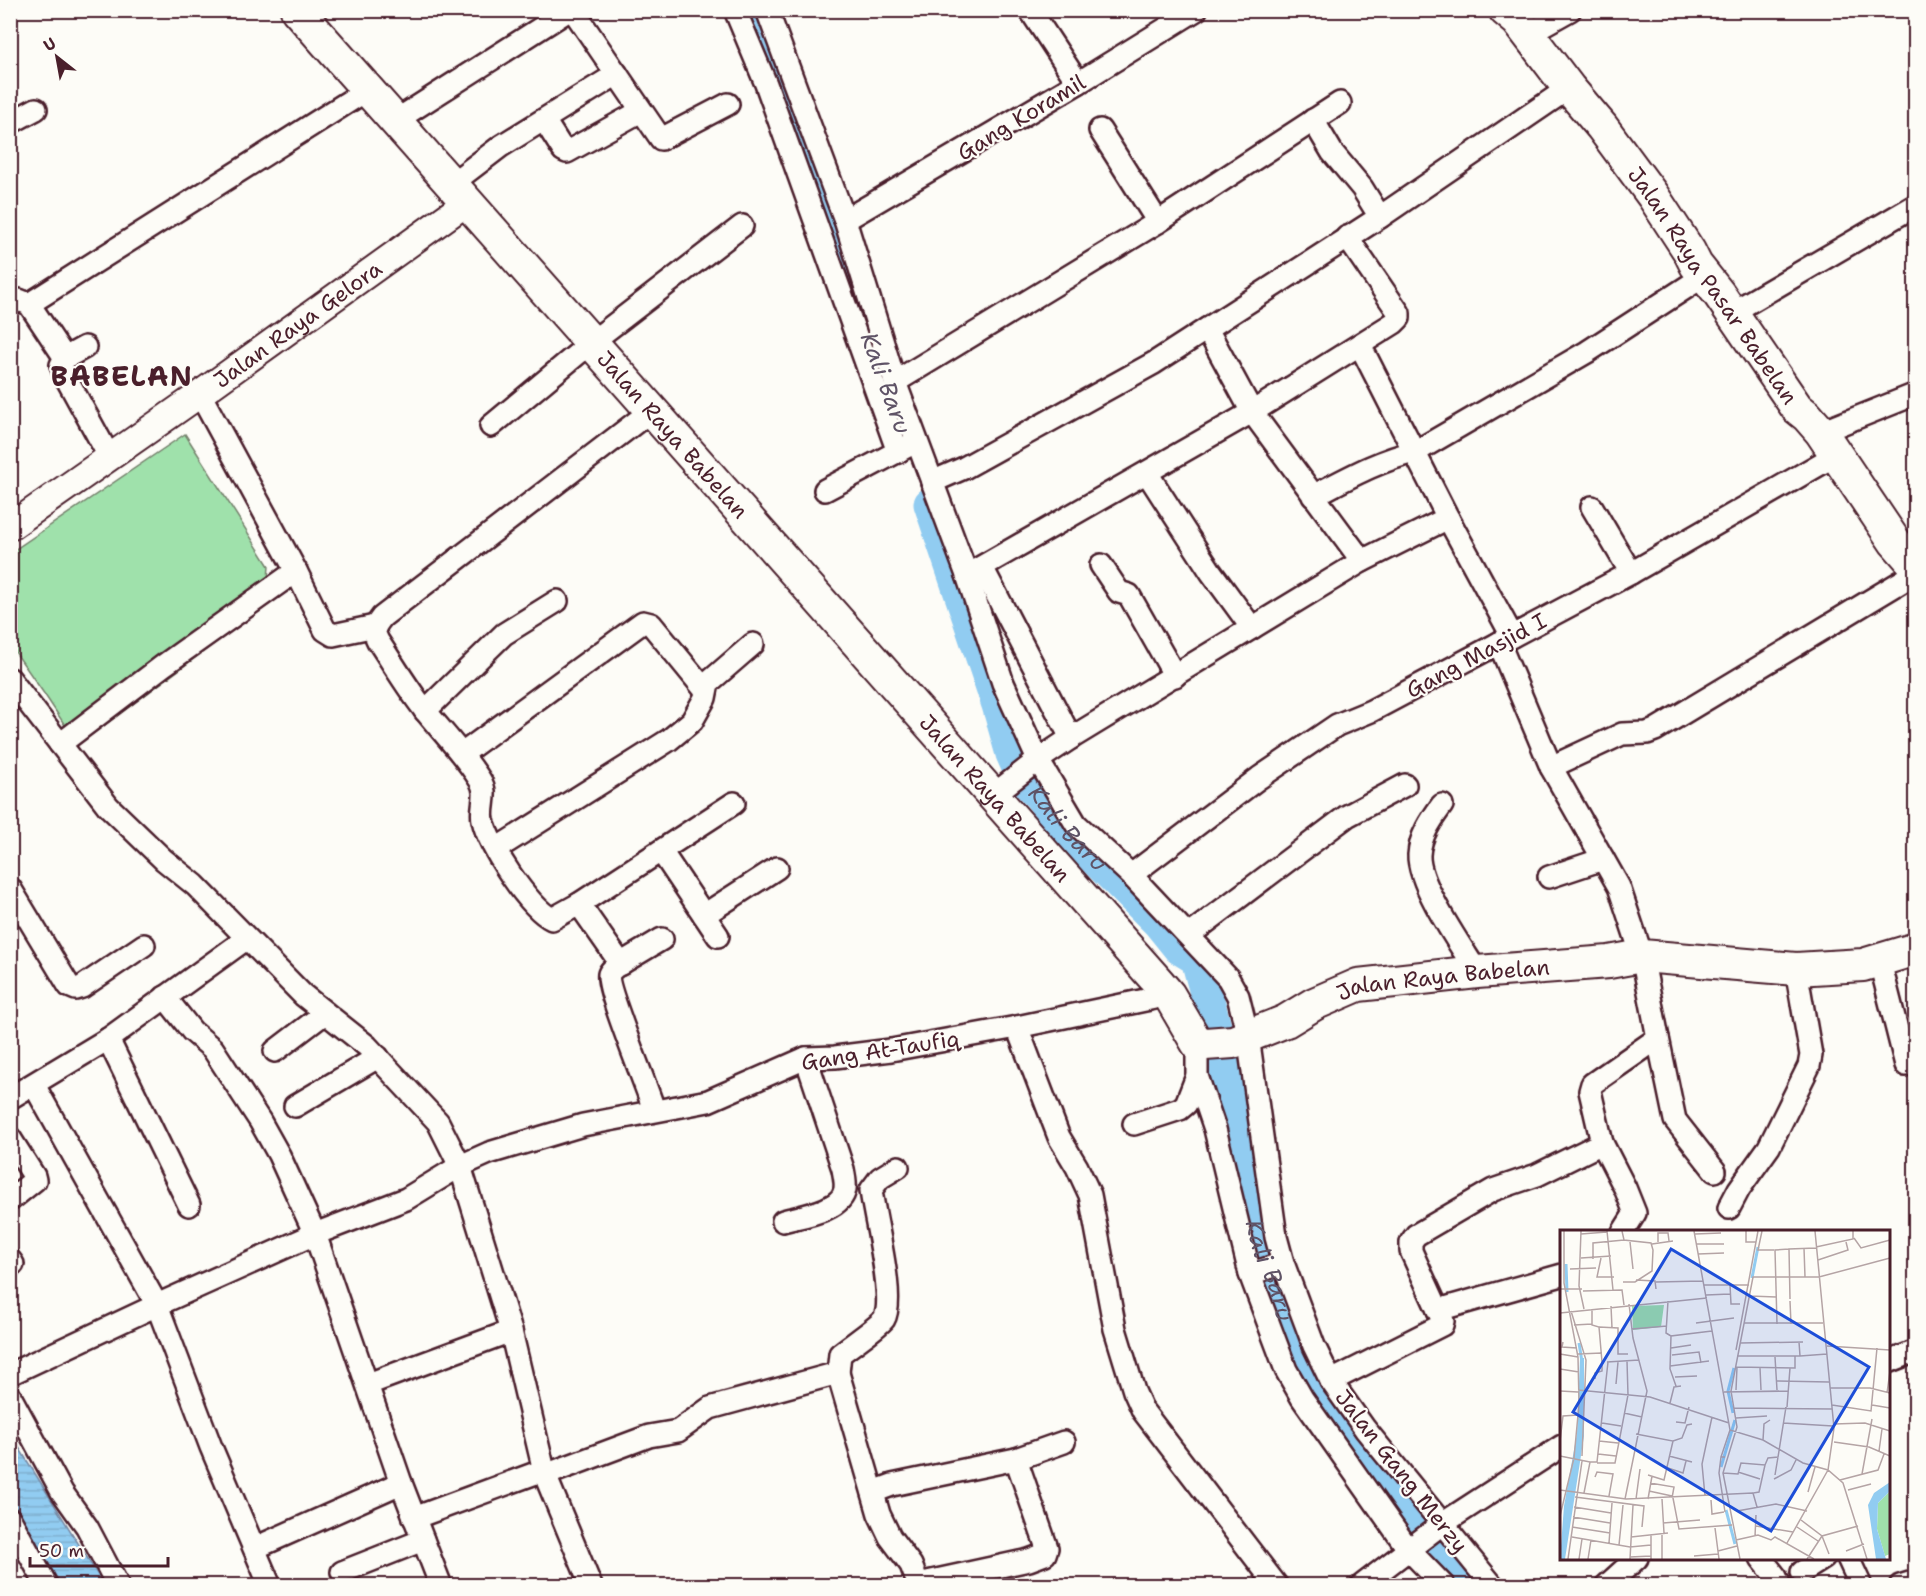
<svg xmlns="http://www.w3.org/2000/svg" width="1926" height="1596" font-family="'Shantell Sans',sans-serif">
<defs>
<pattern id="water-rules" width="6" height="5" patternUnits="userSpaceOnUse" patternTransform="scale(1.5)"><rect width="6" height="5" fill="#91ccf1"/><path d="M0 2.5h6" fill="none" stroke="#7fafcf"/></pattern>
</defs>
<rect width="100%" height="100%" fill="#fdfcf7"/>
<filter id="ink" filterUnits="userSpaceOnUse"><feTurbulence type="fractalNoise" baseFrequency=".0167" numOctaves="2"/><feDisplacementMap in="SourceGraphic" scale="12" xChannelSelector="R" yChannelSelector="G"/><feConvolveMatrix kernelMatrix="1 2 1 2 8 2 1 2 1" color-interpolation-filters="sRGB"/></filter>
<g filter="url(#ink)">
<polygon fill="#9fe1ab" stroke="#74806b" stroke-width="1.5" points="185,434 269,566 266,605 78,745 45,695 11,646 10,553"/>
<polygon fill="url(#water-rules)" stroke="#7587a2" stroke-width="1.5" points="10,1433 104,1585 40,1585 11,1532"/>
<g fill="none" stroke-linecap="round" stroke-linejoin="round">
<g stroke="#91ccf1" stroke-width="33">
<polyline points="751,10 892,402"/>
<path id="s1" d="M930,504L998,705L1012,754L1022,777L1040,796L1064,828L1158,922L1179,948L1197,959L1222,1053L1252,1215L1261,1251L1276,1284L1296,1362L1469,1586"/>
</g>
<g stroke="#4a1f2b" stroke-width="26">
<g id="minor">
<polyline points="573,10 661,139 728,104"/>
<polyline points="735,10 766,84 898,452"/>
<polyline points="767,10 845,220 895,382 967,575 1003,683 1038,760 1076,824 1131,875 1228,978 1238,996 1248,1036 1276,1237 1283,1263 1314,1346 1331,1381 1365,1429 1493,1586"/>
<polyline points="1030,10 1078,83"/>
<polyline points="1527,34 1570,10"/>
<polyline points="544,120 563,150 567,152 641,111"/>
<polyline points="395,121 569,10"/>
<polyline points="10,123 36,109"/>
<polyline points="1100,130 1158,222"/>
<polyline points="450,185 501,146 617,74"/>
<polyline points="1380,217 1569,88"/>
<polyline points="845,220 1078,83 1196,10"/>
<polyline points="29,304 367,90"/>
<polyline points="10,305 19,300 29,304 65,358"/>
<polyline points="1731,313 1916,205"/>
<polyline points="1207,329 1252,412 1362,561"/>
<polyline points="1360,345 1448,518 1512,636"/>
<polyline points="85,347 65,358 61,365 64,374 110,458"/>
<polyline points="895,382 1158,222 1340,103"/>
<polyline points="200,394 296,571 325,630 333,635 375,626"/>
<polyline points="491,426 593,341 742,226"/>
<polyline points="1821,432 1916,394"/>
<polyline points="1147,473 1211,572 1252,628"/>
<polyline points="932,482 964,468 1154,363 1380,217 1362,188 1332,152 1313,120"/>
<polyline points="825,490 910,445"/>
<path d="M1313,496C1346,479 1379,460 1415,452L1587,352L1704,276"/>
<polyline points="1592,507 1631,573"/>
<polyline points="1101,565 1119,592 1129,595 1175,676"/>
<polyline points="982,567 1071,738"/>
<polyline points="967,575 1252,412 1394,323 1399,318 1399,313 1347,237"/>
<polyline points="10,679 108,806 164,860 195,885 303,995 367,1046 438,1122 460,1166 511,1331 545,1475 591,1586"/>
<polyline points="425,711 504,634 557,601"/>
<polyline points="60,744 164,665 296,571"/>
<polyline points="462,754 643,622 651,624 705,690"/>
<polyline points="1551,767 1622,734 1647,733 1655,730 1916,573"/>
<polyline points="992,796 1038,760 1071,738 1362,561 1448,518"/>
<path d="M1442,805C1431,820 1420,836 1419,855C1418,885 1461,946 1477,972"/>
<polyline points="496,849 669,740 692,721 705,698 708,683 753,644"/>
<polyline points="661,851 718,936"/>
<polyline points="1131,875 1259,778 1337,725 1371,711 1631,573 1836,455"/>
<polyline points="1549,877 1603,859"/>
<polyline points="10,888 69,986 76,989 82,987 144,945"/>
<polyline points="579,904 734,803"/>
<polyline points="704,915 777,868"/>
<polyline points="1189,935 1347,816 1405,785"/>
<polyline points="1879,958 1906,1065"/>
<path d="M621,964L579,904L552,919C529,908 488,845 483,820C480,807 489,794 480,780C465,756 445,735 427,713C409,691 394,665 378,641C372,630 375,626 382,617L652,410"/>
<polyline points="165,997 192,1031 213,1049 260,1121 279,1155 315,1234 401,1483 441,1586"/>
<polyline points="1017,1027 1059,1137 1077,1167 1090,1195 1115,1329 1134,1391 1143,1411 1277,1586"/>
<polyline points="1658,1038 1675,1120 1715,1171"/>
<polyline points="108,1039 189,1205"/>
<polyline points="1197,1043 1197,1076 1215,1129 1250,1274"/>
<polyline points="275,1051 325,1013"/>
<polyline points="34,1085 157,1305 211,1447 270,1586"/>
<polyline points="10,1098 108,1039 246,939"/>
<polyline points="295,1106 378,1057"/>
<path d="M654,1110C648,1089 605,987 609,974C610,971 613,969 615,967L662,939"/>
<polyline points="1134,1124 1180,1109 1186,1104 1197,1076"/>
<polyline points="10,1138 34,1176 35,1180 10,1200"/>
<polyline points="1602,1143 1625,1188 1635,1213 1623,1232"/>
<polyline points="1729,1208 1739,1189 1769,1147 1809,1066 1811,1055 1796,969"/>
<path d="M783,1221C801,1216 842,1211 845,1189C846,1182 844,1175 843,1169L806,1058"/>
<polyline points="10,1260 13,1264"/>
<polyline points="1283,1263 1250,1274 1286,1370 1302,1398 1409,1550 1444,1586"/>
<polyline points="1438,1310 1562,1275"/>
<polyline points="1888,1362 1916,1351"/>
<path d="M838,1373L840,1354C851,1345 877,1328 884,1319C896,1299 874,1217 871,1190L880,1178L898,1167"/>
<polyline points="10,1374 157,1305 315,1234 406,1199 460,1166 489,1153 583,1125 708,1101 806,1058 835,1057 891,1050 1017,1027 1169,995"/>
<polyline points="1331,1381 1442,1325 1443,1321 1411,1251 1411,1242 1416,1235 1493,1190 1537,1175 1602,1143 1590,1091 1592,1084 1658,1038 1642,956 1619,887 1551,767 1499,643"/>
<polyline points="368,1384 511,1331"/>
<polyline points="10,1396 62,1492 87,1527 118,1586"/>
<polyline points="545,1475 649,1436 678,1431 710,1408 838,1373 879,1514 890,1537 911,1565 919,1586"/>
<polyline points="873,1492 892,1485 1016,1459 1064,1442"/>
<polyline points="414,1518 544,1470"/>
<polyline points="10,1519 47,1586"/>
<polyline points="255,1548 401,1483"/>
<polyline points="1761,1558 1776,1577 1780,1586"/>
<polyline points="1848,1558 1861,1586"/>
<polyline points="342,1572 423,1540"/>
<polyline points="1802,1572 1824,1558"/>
<polyline points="918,1584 1029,1560 1045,1554 1047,1548 1016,1459"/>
<polyline points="1361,1586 1442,1524 1562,1446"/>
<polyline points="1606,1586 1637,1558"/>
<polyline points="1900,1586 1916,1581"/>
</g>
</g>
<g stroke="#4a1f2b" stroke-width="30">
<g id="tertiary">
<path id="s2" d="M10,527L200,394L466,203"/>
</g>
</g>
<g stroke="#4a1f2b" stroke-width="36">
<g id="primary">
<path id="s3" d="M297,10L1158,982L1169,995L1197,1043L1205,1044L1233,1042L1286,1021L1314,1004L1358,985L1477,972L1609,962L1642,956L1796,969L1863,965L1916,949"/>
<path id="s4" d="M1505,10L1518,21L1569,88L1602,127L1653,196L1689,251L1696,265L1719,294L1797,408L1807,416L1821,432L1895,542L1916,566"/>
</g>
</g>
<use href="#minor" stroke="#fdfcf7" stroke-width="21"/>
<use href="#tertiary" stroke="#fdfcf7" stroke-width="26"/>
<use href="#primary" stroke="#fdfcf7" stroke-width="32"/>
</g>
</g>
<g text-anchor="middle" stroke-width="4.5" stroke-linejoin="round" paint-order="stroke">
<g font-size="22" fill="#4a1f2b" stroke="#fdfcf7">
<text transform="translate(1021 117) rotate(-31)" y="8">Gang Koramil</text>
<text dy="8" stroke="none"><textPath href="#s4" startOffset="346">Jalan Raya Pasar Babelan</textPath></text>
<text dy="8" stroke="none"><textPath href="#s2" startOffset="352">Jalan Raya Gelora</textPath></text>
<text dy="8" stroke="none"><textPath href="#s3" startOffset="567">Jalan Raya Babelan</textPath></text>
<text transform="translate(1476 655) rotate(-28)" y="8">Gang Masjid I</text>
<text dy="8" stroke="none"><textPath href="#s3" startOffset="1053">Jalan Raya Babelan</textPath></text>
<text dy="8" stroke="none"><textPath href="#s3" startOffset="1630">Jalan Raya Babelan</textPath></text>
<text transform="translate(880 1050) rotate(-9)" y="8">Gang At-Taufiq</text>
<text transform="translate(1402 1471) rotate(52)" y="8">Jalan Gang Merzy</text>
</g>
<g font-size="24" font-style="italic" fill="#5f5366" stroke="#fdfcf7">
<text transform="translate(886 383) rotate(70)" y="8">Kali Baru</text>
<text dy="8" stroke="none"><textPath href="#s1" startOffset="357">Kali Baru</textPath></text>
<text dy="8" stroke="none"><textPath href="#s1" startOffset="862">Kali Baru</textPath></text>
</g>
<g font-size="28" font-weight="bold" letter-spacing="1.5" fill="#4a1f2b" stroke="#fdfcf7">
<text x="122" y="386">BABELAN</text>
</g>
</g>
<g transform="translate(1560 1230)">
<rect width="330" height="330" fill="#fdfcf7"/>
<path d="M104,75L101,97L73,100L72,76ZM330,261V324L325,326L317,299L318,273Z" fill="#9fe1ab"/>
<path d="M20,128H24V206L5,329H0L4,276L17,203ZM330,252V261L318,273L317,299L326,329H316L308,275L314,263Z" fill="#91ccf1"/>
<path fill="none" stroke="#91ccf1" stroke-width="3" d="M6,34L7,62M192,48L198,17M19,113L22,132M173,183L168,161L174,138M161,237L175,190M166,280L175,314"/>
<path fill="none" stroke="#b5a4a5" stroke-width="1.5" d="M21,1L19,56L24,79M47,1L53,60M62,1L64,10L91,13L93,20L92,41L75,52H63M134,1L170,200L203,210L243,233L268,240L283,253L307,329M186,1V12H196M202,1L198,20H214M255,1L274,198L268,240M21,4L47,2M135,4L161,3M294,8L301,18L330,10M70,12L73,39M98,12V3H108L109,11M92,14L113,11M137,14H164M256,17L293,9V1M244,18L245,47M138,24L164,23M21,28L51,26M41,28L37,47H54M33,29V13L64,10M258,30L288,20L286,12M10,39L36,38M76,50L95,51L96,59M96,52L143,51M144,55H189M170,55L171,74H180M0,59H22M23,61L62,60L64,75M146,65L170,64M190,66L216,67M230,69L229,19L256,18M108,71L106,103L111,106M230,71L231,94M51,76L52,98M32,79V95L39,97L42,132V141L35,143V149M11,81L26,130L22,226M0,83L147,68M136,93L174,88M184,93H263M217,94L215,20L229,19M14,95L32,94M39,97L58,98V124H68M72,99L107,96M3,112L2,117L17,118M180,113L243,112M267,116L330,120M111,118L131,115M176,120L198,1M0,124L18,127M18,124L42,123M112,125L139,122L141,133M177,126H240L239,112M240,126L267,124M215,127L217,160M47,132L79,130M110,136L149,131M175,137L235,138V126M200,138L201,160M0,139L19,142M115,147L137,146M216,151L269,152M56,154L58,132M116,156L110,139L111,106L152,101M270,158H310L330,163M18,160L90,167L169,193M176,160L177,137M0,161L18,162M164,162L228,161M327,163L330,141M110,173L114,157L121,156M272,175L311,181L317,118M312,175L330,178M227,177L230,138M174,178L272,179M64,183L82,187M176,188L207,186M116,192L125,193L129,177M42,193L61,196M223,193L273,196M274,194L305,193L330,201M76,204L113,211L104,250L88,245M203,210L204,194L210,190M0,211L3,186L18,185M39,211L58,213M113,211L122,208L127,195L132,194M274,212L309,217L330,226M319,221L322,199M38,224L56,226M0,226L30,232M109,226L132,232M161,227L170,200M37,233H55L68,165L67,131M108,238L123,243L126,231M178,242L200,249M163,243L178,244L181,233L205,235L208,228L218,227L226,177M302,244L312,189M215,245L218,227M35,247L37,242L53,244L49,266M214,249L231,240L236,230M280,250L318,240L324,224M90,253L114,257L112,268M0,260L66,269L193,263M288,260L311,254M89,261L112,266M248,262L255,237M24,263L30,232H37L48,132M145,266L142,234L152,187M15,267L84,276L82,297M113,268L119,299L172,295M65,269L87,161L73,108L69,74M76,269L80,239M88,269L92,246M102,269L104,303M151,270L152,284L164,282M14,277L51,283M197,277L193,263L199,262L205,235M177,281L216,274L247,281M165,282L159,243L161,227H165M0,286L14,228L19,174L18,127L4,53V1M13,287L50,293M241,290L262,306L269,324M103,293L140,290M196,296L233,302M12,297L50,303M237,297L258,311M155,298L159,329M195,306L196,285M12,307L70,317L91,315M71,307L108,303M176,310L198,305L211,310L215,307L254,329M49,313L52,273M227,313L268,240M59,315L63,275M158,321L177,316M286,321L304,314M134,326L158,324M70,327L91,326M8,329L22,231M19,329L22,309M28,329L31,310M70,329L73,275M91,329V305M102,329V305M180,329L163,243L177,197L171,161L193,47H259L330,28M247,329L262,306L298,296"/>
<path fill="#1d4ed8" fill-opacity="0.15" stroke="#1d4ed8" stroke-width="3" d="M111,19L309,137L211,301L13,182Z"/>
<rect width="330" height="330" fill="none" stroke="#4a1f2b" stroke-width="3"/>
</g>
<rect width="1926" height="1596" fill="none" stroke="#fdfcf7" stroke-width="36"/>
<rect x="18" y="18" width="1890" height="1560" fill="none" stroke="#4a1f2b" stroke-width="2" filter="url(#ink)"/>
<g transform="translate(57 57) rotate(329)" stroke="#fdfcf7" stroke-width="4.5" paint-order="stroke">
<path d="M0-4.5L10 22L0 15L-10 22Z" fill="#4a1f2b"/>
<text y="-9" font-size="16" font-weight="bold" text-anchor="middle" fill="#4a1f2b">U</text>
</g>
<path d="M30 1557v9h138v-9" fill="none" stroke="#4a1f2b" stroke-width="3"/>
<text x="39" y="1557" font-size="18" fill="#4a1f2b" stroke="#fdfcf7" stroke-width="4.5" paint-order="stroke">50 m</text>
</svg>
